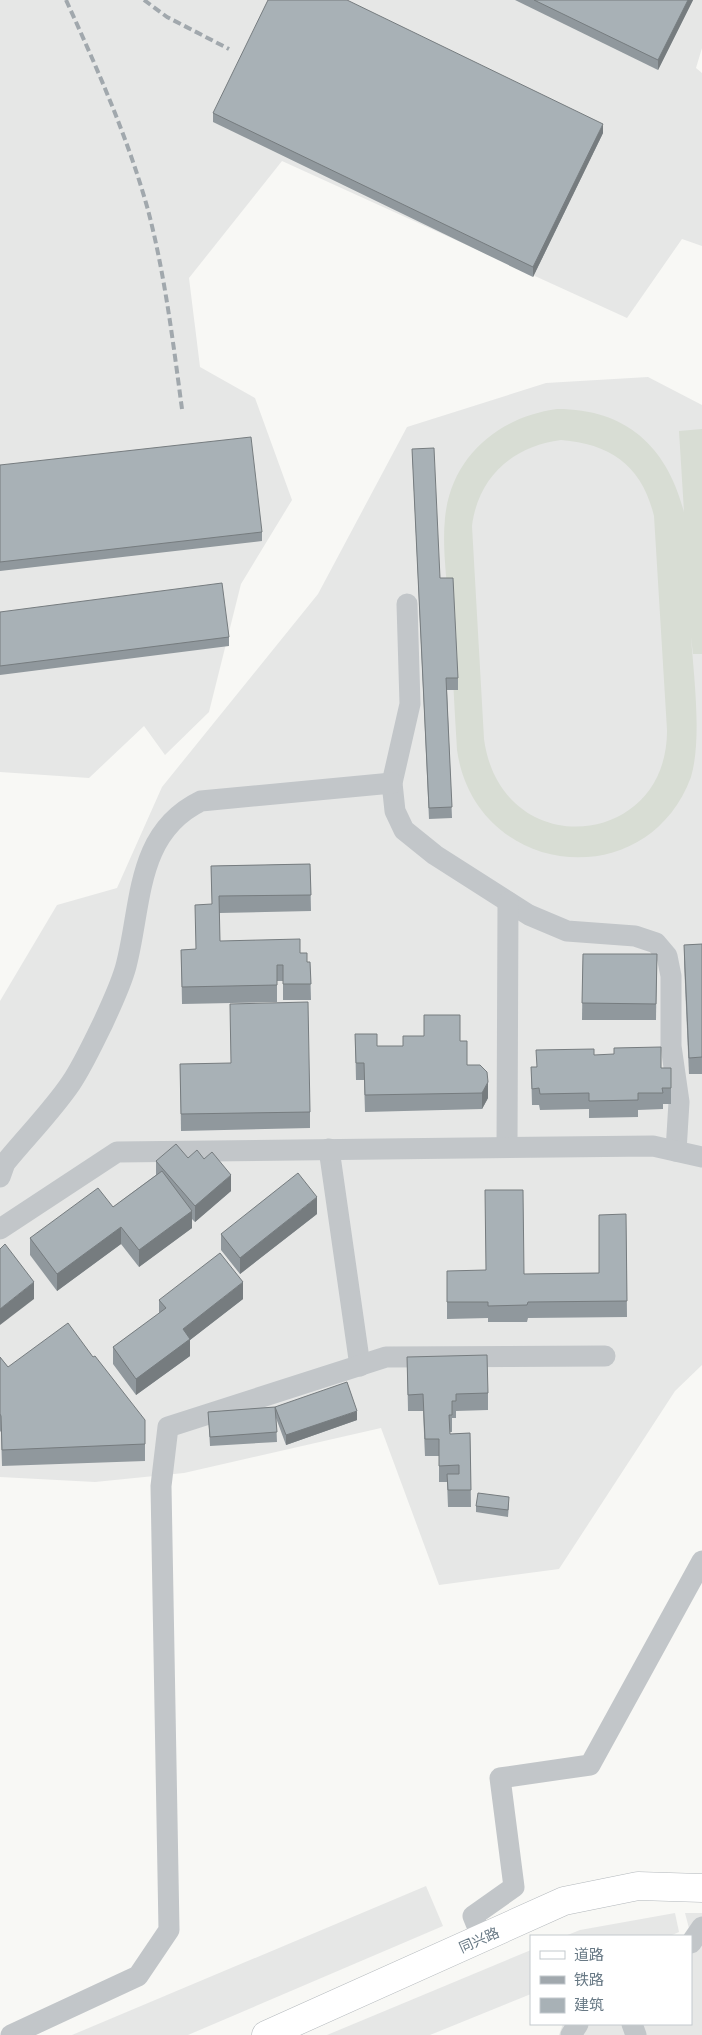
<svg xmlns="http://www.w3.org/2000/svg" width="702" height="2035" font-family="'PT Sans','Noto Sans SC',sans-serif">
<rect width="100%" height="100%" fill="#f8f8f5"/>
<g fill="#e6e7e6">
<polygon points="0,0 702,0 702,48 696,68 702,73 702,246 682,239 627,318 282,161 189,278 200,367 255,398 292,500 241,584 209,712 165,755 144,726 89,778 0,772"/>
<polygon points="648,377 702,405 702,1365 675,1391 559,1569 439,1585 381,1428 184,1473 95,1482 0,1477 0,1001 57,905 117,888 162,787 318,594 407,427 546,383"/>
<polygon points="426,1886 443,1926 188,2035 72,2035"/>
<polygon points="675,1913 679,1932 670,1936 565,1936 580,1930"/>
<polygon points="685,1913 702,1913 702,2035 559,2035 563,2024 691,2024 691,1936"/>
<polygon points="531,1950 531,1994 430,2035 327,2035"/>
</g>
<path fill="#d8ddd4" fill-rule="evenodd" d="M557,409C627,409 667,447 684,512L679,431L702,429V654H693L691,637C694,678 702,739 691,777C646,898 475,877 457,750C454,703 452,656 449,609C447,580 442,548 445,518C451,457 498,417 557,409ZM561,440C611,444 642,466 654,516L667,730C668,850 501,864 484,739L472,526C478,477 513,446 561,440Z"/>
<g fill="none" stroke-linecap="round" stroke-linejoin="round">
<g stroke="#b3b8bc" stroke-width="29">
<polyline id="major" points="266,2035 564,1901 638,1886 702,1888"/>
</g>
<g stroke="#c2c6c9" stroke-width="21">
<polyline points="407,604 410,704 392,783 395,811 404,830 435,855 529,915 567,931 635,936 656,943 667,956 671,976 671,1046 679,1102 676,1151"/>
<polyline points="507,1147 508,902"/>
<polyline points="329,1149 360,1366"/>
<path d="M0,1177L5,1163C27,1136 52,1111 71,1083C83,1065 93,1043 103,1023C111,1005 121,985 126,966C142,905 135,833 201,801L392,783"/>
<polyline points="0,1229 117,1152 653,1146 702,1157"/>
<polyline points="482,1938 473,1916 514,1887 500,1778 590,1765 702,1561"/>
<polyline points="691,1943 702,1927"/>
<polyline points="632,2024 636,2035"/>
<polyline points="11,2035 138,1976 169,1930 161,1486 168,1427 386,1357 605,1356"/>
<polyline points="571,2035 578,2024"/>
</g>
<use href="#major" stroke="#fff" stroke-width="28"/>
<g stroke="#a1a8ad" stroke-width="4" stroke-dasharray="8 4" stroke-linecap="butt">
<path d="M66,0C97,68 128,138 148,210C165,275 173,342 182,409"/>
<polyline points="144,0 167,17 229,49"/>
</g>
</g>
<g fill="#90989d">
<polygon points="515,0 693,0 658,70"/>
<polygon points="213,113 603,133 533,277 213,122"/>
<polygon points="412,449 440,578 458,678 458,690 447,690 452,818 429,819"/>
<polygon points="0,465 262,532 262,541 0,571"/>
<polygon points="0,612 229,637 229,646 0,675"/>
<polygon points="310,864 311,911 219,913 220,941 300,953 307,962 310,962 311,1000 283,1000 283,981 277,981 277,1002 182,1004 181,950 196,949 212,904 211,866"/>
<polygon points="702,944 702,1074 689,1074 684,962 684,945"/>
<polygon points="583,954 657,954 656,1020 582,1020"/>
<polygon points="355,1034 377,1046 403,1046 460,1041 467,1065 488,1098 482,1109 365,1112 364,1080 356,1080"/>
<polygon points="594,1055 661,1068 671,1088 671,1104 663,1104 663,1109 638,1110 638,1117 589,1118 589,1109 540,1110 539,1105 532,1105 531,1067 536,1067"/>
<polygon points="180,1064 310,1112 310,1128 181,1131"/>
<polygon points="188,1158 231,1191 195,1222 192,1219 192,1228 139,1267 121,1244 57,1291 30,1255 30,1238 113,1207 156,1175 156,1161"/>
<polygon points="317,1214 240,1274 221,1250 221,1234"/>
<polygon points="626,1214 627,1317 528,1318 527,1322 488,1322 488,1318 447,1319 447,1271 524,1274 599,1273"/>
<polygon points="243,1299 190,1340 190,1356 136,1395 113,1364 113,1347 159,1314 159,1300"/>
<polygon points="0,1357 8,1367 145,1444 145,1461 2,1466 1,1432 0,1431"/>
<polygon points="407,1357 488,1393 488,1410 456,1411 456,1418 452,1418 452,1432 450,1432 450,1434 470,1433 471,1507 448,1507 447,1482 439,1482 439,1456 425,1456 423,1411 408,1411"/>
<polygon points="275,1407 357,1420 286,1445 276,1418 277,1442 210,1446 208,1412"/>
<polygon points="509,1503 508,1517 476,1512 476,1506"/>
</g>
<g fill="#767c7f">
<polygon points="688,0 693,0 658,70 658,60"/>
<polygon points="603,124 603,133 533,277 533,267"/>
<polygon points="488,1082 488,1098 482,1109 482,1093"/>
<polygon points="231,1175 231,1191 195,1222 195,1206"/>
<polygon points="317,1197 317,1214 240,1274 240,1258"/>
<polygon points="192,1211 192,1228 139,1267 139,1250"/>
<polygon points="121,1227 121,1244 57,1291 57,1274"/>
<polygon points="34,1282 34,1299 0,1325 0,1309"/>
<polygon points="243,1282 243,1299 190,1340 190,1356 136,1395 136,1379 183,1329"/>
<polygon points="357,1411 357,1420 286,1445 286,1435"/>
</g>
<g fill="#a8b1b6" stroke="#767c7f">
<polygon points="268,0 347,0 603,124 533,267 213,113"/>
<polygon points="534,0 688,0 658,60"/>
<polygon points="251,437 262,532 0,562 0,465"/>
<polygon points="434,448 440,578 453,578 458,678 446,678 452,807 429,808 412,449"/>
<polygon points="222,583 229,637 0,666 0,612"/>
<polygon points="310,864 311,895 219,896 220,941 300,939 300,953 307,953 307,962 310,962 311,984 283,984 283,965 277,965 277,985 182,987 181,950 196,949 195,905 212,904 211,866"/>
<polygon points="702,944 702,1057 689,1058 684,945"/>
<polygon points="583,954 657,954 656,1004 582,1003"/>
<polygon points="308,1002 310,1112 181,1114 180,1064 231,1063 230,1004"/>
<polygon points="424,1015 460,1015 460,1041 467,1041 467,1065 480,1065 487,1072 488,1082 482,1093 365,1095 364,1063 356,1063 355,1034 377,1034 377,1046 403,1046 403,1036 424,1036"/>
<polygon points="661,1047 661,1068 671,1068 671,1088 662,1088 663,1093 638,1093 638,1100 589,1101 589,1093 540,1094 539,1088 532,1089 531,1067 537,1067 536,1050 594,1049 594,1055 614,1054 614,1048"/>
<polygon points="176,1144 188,1158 197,1150 204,1159 212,1152 231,1175 195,1206 156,1161"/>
<polygon points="162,1171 192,1211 139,1250 121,1227 57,1274 30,1238 98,1188 113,1207"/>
<polygon points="298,1173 317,1197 240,1258 221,1234"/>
<polygon points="485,1190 523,1190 524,1274 599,1273 599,1215 626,1214 627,1301 528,1302 527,1305 488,1306 488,1302 447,1302 447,1271 486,1270"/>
<polygon points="5,1244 34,1282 0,1309 0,1249"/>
<polygon points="220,1253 243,1282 183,1329 190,1339 136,1379 113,1347 166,1308 159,1300"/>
<polygon points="68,1323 93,1357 95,1356 145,1420 145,1444 2,1450 1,1416 0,1414 0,1357 8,1367"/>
<polygon points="487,1355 488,1393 456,1394 456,1401 452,1401 452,1415 449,1415 450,1434 470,1433 471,1490 448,1490 447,1474 459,1474 459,1465 439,1466 439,1439 425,1439 423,1394 408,1395 407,1357"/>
<polygon points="347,1382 357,1411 286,1435 275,1407"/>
<polygon points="275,1407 277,1432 210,1437 208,1412"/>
<polygon points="478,1493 509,1497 508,1510 476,1506"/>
</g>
<g text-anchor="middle" stroke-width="5" stroke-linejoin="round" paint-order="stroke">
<g font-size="14" fill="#687985" stroke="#fff">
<text transform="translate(479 1940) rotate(-24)" y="5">同兴路</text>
</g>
</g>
<rect x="530" y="1935" width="162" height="90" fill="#ffffff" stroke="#c3c9ce"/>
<rect x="540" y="1951" width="25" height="8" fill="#ffffff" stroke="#c3c9ce"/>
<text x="574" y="1960" font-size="15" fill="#687985">道路</text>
<rect x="540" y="1976" width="25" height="8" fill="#a1a8ad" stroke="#c3c9ce"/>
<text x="574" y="1985" font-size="15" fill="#687985">铁路</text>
<rect x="540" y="1998" width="25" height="15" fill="#a8b1b6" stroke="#c3c9ce"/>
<text x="574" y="2010" font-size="15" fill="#687985">建筑</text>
</svg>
